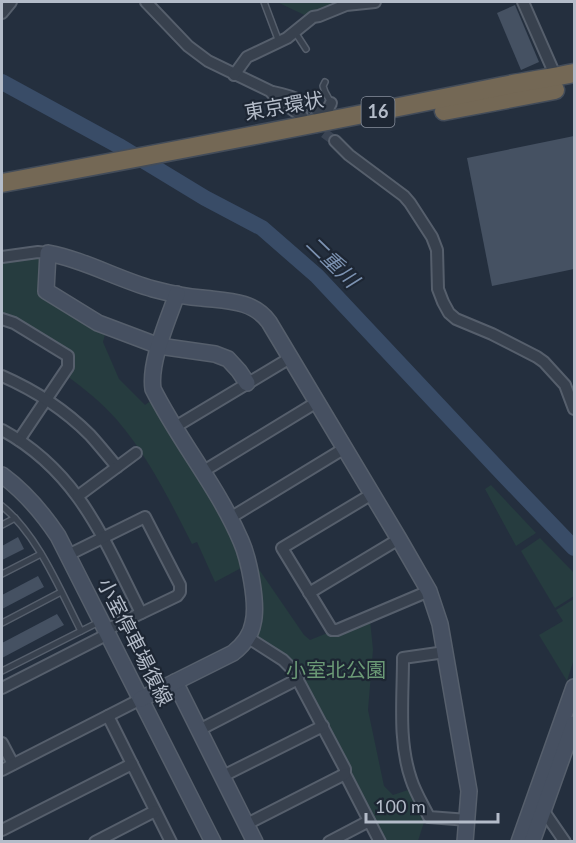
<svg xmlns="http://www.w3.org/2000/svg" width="576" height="843" font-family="Lato,'Noto Sans JP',sans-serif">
<rect width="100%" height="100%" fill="#242f3e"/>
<g fill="#263c3f">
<polygon points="277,2 330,2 332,10 315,20"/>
<path d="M38,258L42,264L41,294L106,331L103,342L119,379L145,405L152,400L225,522L236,545L243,567L215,582L197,542L192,544C170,501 148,456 117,420C102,403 85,389 67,376L75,366L72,353L2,314V263L16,260Z"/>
<polygon points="491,485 536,533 516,546 485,489"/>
<polygon points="540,538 574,573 574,596 555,608 521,551"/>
<polygon points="258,568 304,635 310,640 330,632 370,620 373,650 368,710 384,786 393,795 411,789 425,819 418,841 383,841 301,677 258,639 255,633 255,569"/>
<polygon points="574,599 574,659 567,681 539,635 563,621 556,610"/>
</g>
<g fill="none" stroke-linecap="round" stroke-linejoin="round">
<polyline stroke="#394c67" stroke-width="16" points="2,82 121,147 205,198 262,228 317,276 502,473 574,548"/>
</g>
<g fill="#455162">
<polygon points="515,5 539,62 521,70 497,13"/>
<polygon points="574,136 574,269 492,286 467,158"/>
<polygon points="18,537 24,549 2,560 2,546"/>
<polygon points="38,576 44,587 2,609 2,595"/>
<polygon points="57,614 64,625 2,658 2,643"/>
</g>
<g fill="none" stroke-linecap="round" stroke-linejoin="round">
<polyline stroke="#3a4453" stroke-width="10" stroke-dasharray="10 5" stroke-linecap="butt" points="312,124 335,141"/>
<g stroke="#565f6c" stroke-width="8">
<g id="lane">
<polyline points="264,2 279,42"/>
<polyline points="295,32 306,49"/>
<polyline points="325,82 323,86 325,92 331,103"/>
<path d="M2,506C38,535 60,590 81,631"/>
<polyline points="2,525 15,518"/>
<polyline points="2,574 41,554"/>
<polyline points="2,623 61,592"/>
<polyline points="2,671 99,622"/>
</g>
</g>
<g stroke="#565f6c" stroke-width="14">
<g id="street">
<polyline points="146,2 188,46 208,61 270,91 277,99 302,116"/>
<polyline points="523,2 556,77"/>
<polyline points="2,13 11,2"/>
<polyline points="234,75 247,57 287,38 313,17 319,16 346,5 375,2"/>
<path d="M273,92C288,95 322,105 324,122"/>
<polyline points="324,117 331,103"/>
<polyline points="335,141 349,155 404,196 410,203 432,237 437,250 438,289 443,302 449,313 456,319 492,334 537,357 544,362 565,385 574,409"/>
<polyline points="2,257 38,252 48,253"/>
<polyline points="2,319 14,323 68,356 68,367 19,440"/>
<path d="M2,376C34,390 65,410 90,435C99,445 108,456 117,467"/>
<polyline points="175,427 290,358"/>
<path d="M2,430C79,472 104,540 141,613"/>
<polyline points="202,472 317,402"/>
<polyline points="372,494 282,548 332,630 337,630 429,591"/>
<polyline points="78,496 136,453"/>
<polyline points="230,518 345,448"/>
<polyline points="68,555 145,517 180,585 180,592 177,596 106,630"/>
<polyline points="309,593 399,539"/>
<polyline points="247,637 283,660 292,669 345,769 345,774 380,842"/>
<path d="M445,652L403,658C403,699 398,741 411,779C415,792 423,805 429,817L468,820"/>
<polyline points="2,688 108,634"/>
<polyline points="108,716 171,842"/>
<polyline points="199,730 298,679"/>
<polyline points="2,743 13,764"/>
<polyline points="2,770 141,699"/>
<polyline points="223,776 323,726"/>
<polyline points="543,810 565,842"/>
<polyline points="247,824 345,774"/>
<polyline points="2,830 132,764"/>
<polyline points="95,842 155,811"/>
<polyline points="329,842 369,821"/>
</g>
</g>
<g stroke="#565f6c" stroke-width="18">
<g id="secondary">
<path d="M247,383L239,371L228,359L215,354L159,346L98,323L46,291L48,253C85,260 117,279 153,289C168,293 186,297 202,298C227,301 253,300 269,322L399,539L429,591L440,624L469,791L465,842"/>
<path d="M2,475C25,492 42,512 58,536L213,842"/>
<polyline points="175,682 255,842"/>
<path d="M141,699L233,653C242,646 251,635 253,623C258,604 249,559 241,541C218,487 179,441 153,389C149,362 168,320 177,294"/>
<polyline points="519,842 574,687"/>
<polyline points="532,842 574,724"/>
</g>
</g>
<g stroke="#434c59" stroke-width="21">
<g id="highway">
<polyline points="444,111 555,90"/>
<path d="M2,183C169,152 336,120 503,86C527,81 551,78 574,73"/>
</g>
</g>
<use href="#lane" stroke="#38414e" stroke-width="5"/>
<use href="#street" stroke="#38414e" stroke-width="10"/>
<use href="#secondary" stroke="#465061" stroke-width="15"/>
<use href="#highway" stroke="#746855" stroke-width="18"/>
</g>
<g text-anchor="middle" stroke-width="4.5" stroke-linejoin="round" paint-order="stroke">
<rect fill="#1d2633" stroke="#878f9c" stroke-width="1.5" x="361.5" y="97" width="33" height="30" rx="4.5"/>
<g font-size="18" font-weight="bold" fill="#b4bcc9">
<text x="378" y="118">16</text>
</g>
<g font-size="20" fill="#b4bcc9" stroke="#1d2633">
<text transform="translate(284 106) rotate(-10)" y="7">東京環状</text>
<text transform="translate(135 642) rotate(63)" y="7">小室停車場復線</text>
</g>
<g font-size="20" fill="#6b9a76" stroke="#1d2633">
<text x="336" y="677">小室北公園</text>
</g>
<g font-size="21" font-style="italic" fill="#7c92b1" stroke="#1d2633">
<text transform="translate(332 262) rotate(44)" y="7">二重川</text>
</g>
</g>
<rect width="576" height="843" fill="none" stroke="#b4bcc9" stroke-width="6"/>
<path d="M366 813v9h132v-9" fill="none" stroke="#b4bcc9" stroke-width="3"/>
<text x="375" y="813" font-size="18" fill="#b4bcc9" stroke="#1d2633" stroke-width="4.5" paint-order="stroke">100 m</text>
</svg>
